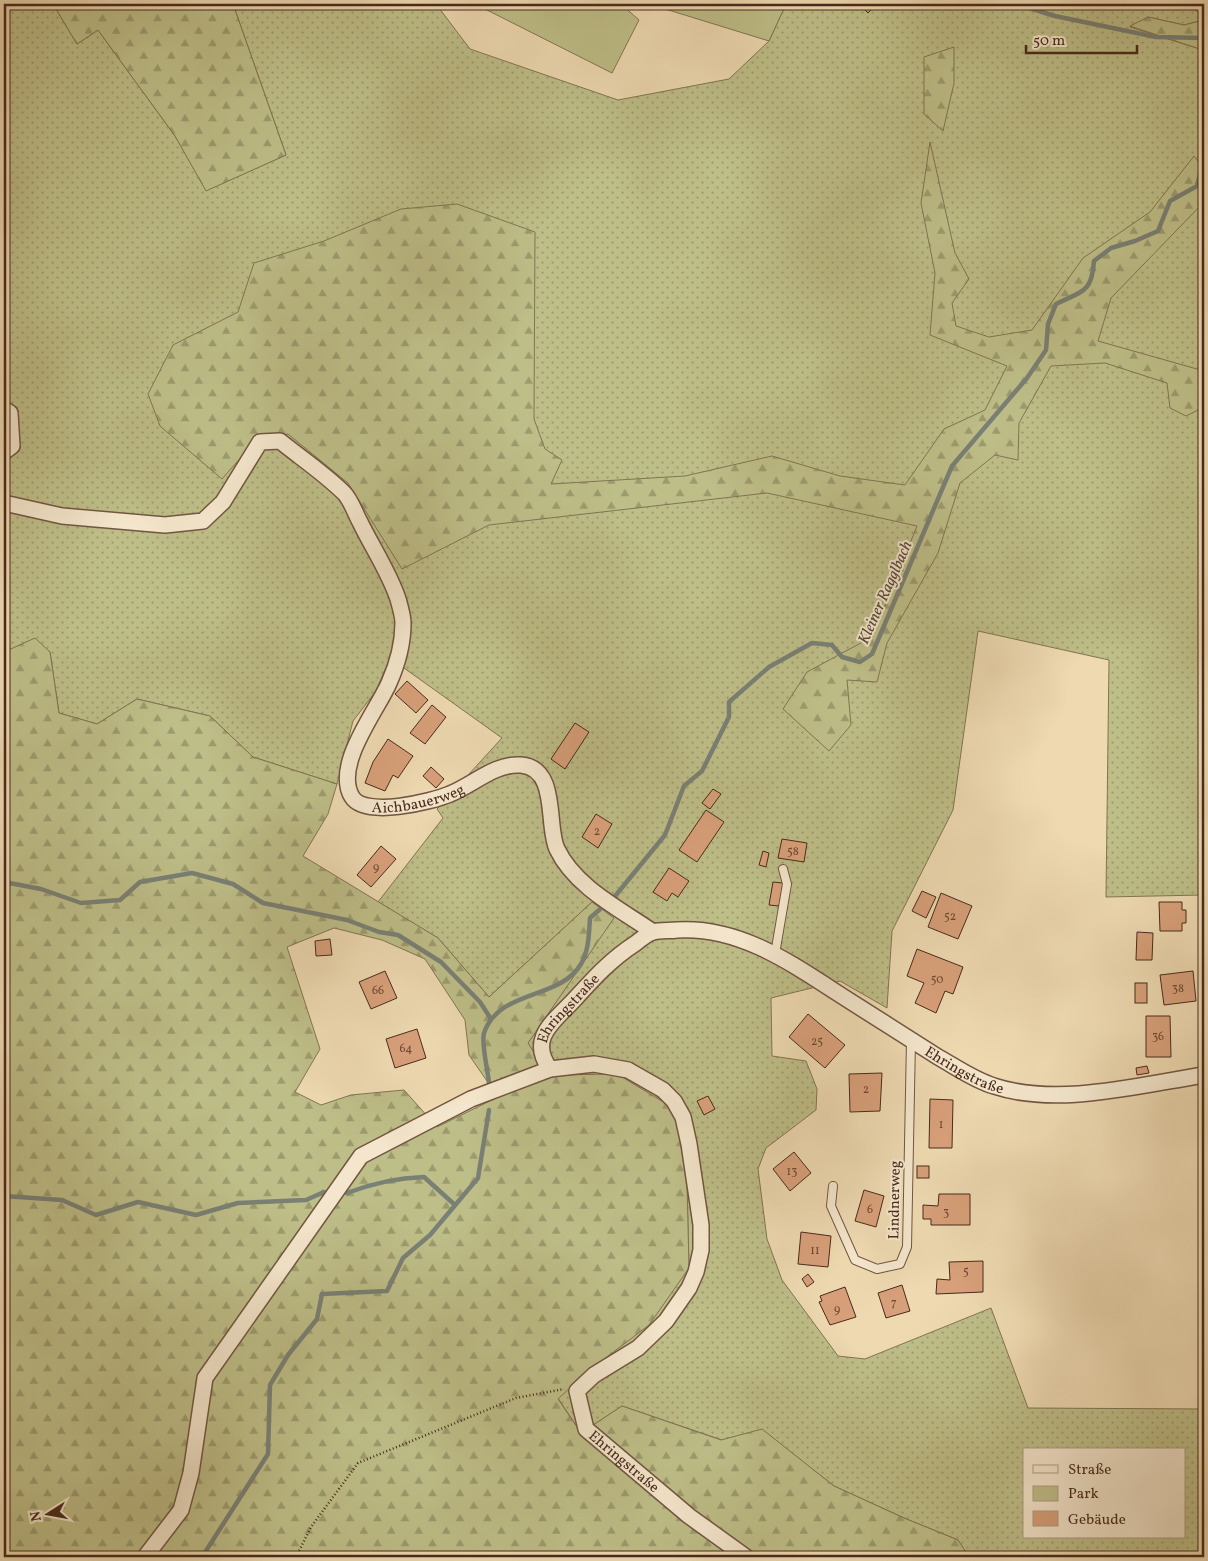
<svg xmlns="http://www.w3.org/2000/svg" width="1208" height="1561" font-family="Vollkorn,serif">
<defs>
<pattern id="grass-dots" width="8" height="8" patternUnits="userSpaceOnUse" patternTransform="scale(1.25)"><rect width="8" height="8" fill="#bebe88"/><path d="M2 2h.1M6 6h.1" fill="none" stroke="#9c9b6e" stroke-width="1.8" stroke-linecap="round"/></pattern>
<pattern id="forest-firs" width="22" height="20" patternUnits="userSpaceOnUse" patternTransform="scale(1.25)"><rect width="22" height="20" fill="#bebe88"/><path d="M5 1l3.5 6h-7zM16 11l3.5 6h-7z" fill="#9c9b6e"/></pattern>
</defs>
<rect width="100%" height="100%" fill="#eed9b1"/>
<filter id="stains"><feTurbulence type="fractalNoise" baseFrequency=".004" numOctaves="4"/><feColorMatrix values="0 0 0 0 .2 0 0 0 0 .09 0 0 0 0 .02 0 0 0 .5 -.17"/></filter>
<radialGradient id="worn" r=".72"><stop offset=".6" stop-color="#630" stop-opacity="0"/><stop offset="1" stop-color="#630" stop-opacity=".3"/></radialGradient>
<path fill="url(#grass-dots)" stroke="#837452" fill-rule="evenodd" d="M4,4H53L77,44L98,30L175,136L207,190L286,155L233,4H436L470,49L618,100L729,79L769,41L786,4H1183L1204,15V20L1184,25L1148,17L1130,27L1203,50L1200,107L1204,115L1203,895L1106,897L1109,660L978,631L953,810L892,931L887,1008L840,981L771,998L772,1056L806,1061L817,1089L816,1110L766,1148L758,1169L767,1239L782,1280L838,1356L865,1359L991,1308L1028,1408L1204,1409V1557H969L958,1540L904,1518L834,1486L762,1430L722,1440L622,1406L581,1433L558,1398L587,1372L689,1268L687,1183L675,1109L559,1075L536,1056L528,1043L613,918L592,902L489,997L438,938L378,902L443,818L437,809L502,738L390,658L376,691L353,721L337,784L253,757L210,716L137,699L97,724L59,713L50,652H4ZM1024,1450H1184V1537H1024Z"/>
<g fill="url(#forest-firs)" stroke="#837452" fill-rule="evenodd">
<polygon points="53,4 233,4 286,155 206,191 175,136 98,30 77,44"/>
<polygon points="1148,17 1184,25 1204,20 1204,115 1200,108 1203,50 1130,26"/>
<polygon points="954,47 954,83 943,131 924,114 924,57"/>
<polygon points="930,142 955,253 969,279 952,303 956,326 989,337 1032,330 1083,258 1150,212 1194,156 1204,169 1204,202 1111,298 1098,341 1204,371 1204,407 1186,416 1170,408 1167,383 1105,363 1051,366 1019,423 1018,460 995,455 960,483 938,553 887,643 877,682 847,680 851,725 829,751 783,709 807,672 872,637 917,526 767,493 489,525 402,569 348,483 288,434 259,437 222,479 160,426 148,394 173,345 238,312 254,263 324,241 401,209 457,204 535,232 534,419 545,449 562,460 551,484 685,476 772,456 840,476 905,485 944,429 985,410 1007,366 930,335 935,273 921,203"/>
<path d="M35,638L50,652L59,713L97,724L137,699L210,716L253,757L337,784L328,814L303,856L438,938L489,997L592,902L614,918L528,1043L536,1056L559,1075L617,1074L675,1109L687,1183L689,1268L649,1325L587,1372L558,1399L581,1433L622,1406L721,1440L762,1429L834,1486L904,1518L958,1540L969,1557H4V652ZM334,928L382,940L425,959L465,1020L469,1055L498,1097L437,1127L404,1090L351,1095L321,1105L295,1092L320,1049L287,947Z"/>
</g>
<g fill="#bebe88" stroke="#837452">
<polygon points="480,4 621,4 639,20 612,73 479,6"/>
<polygon points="649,4 786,4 769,41"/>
</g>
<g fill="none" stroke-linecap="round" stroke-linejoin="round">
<g stroke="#798075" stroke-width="4.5">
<polyline points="1016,4 1055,16 1156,37 1204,38"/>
<polyline points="4,882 41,889 81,903 120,900 140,882 192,873 233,884 263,903 347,920 379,932 398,935 441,962 480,1002 491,1019"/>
<path d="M489,1083C488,1071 481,1043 484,1033C499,989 560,1000 581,964C589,951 589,932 590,918L616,895L665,835L684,786L702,771L729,717V702L769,667L812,643L832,645L842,657L860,662L872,654L952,466L1027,378L1046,350L1048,324L1056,304C1082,291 1092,293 1094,261L1111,248L1135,241L1158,231L1170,201L1197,186L1204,157"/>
<path d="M347,1193C373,1183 396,1178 424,1177L455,1205"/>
<polyline points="4,1196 62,1200 96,1215 138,1202 196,1215 238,1203 306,1200 324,1192"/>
<polyline points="202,1557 268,1454 270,1385 288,1355 317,1319 322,1294 387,1291 403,1258 430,1235 478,1178 489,1110"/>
</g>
</g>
<g fill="#d8a07a" stroke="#482a1c">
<polygon points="859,4 871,4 874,6 868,13"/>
<polygon points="407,681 428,700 416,713 395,694"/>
<polygon points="432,705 446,717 425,744 410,733"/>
<polygon points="575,723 589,732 565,769 551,759"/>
<polygon points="388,739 413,756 398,778 393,775 385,791 365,783 373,762"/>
<polygon points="431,767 444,779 436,788 423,776"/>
<polygon points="713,789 721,794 710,809 702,803"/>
<polygon points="706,810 724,822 697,862 679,850"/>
<polygon points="596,814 612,824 598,848 582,837"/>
<polygon points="782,839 807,843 804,862 778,858"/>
<polygon points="381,846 396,859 371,887 357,875"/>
<polygon points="763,851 769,853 766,867 759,865"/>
<polygon points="669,868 689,881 678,897 672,893 667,901 653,892"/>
<polygon points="773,882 783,883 779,906 769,905"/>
<polygon points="922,891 936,897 926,918 912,911"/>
<polygon points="941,893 972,906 958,939 928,927"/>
<polygon points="1159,902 1182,902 1182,910 1186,910 1186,923 1182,923 1182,931 1160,931"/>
<polygon points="1137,932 1153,933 1152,960 1136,960"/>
<polygon points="330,939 332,955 316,956 315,941"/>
<polygon points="917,949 963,967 953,994 945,991 936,1013 915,1003 924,983 907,976"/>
<polygon points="385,971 397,998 371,1009 359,982"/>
<polygon points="1193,971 1196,1001 1164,1005 1160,975"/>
<rect x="1135" y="983" width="12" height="20"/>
<polygon points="808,1014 845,1045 825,1068 789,1037"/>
<polygon points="1146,1016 1170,1016 1171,1057 1146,1057"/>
<polygon points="417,1029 426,1058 395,1068 386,1039"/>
<polygon points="1147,1066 1149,1073 1137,1075 1136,1068"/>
<polygon points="882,1073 880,1111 850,1112 849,1074"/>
<polygon points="708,1096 715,1109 704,1115 697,1101"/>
<polygon points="930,1099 953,1100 952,1148 929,1148"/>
<polygon points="794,1152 811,1173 790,1191 773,1169"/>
<rect x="917" y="1166" width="12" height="12"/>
<polygon points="864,1190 884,1196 876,1227 855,1221"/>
<polygon points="939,1194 970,1194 970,1225 931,1225 931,1219 923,1219 923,1205 938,1206"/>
<polygon points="801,1232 831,1236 828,1267 798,1264"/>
<polygon points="983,1261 983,1292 936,1294 937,1279 950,1280 949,1262"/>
<polygon points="808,1274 814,1282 807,1287 802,1279"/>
<polygon points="902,1285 910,1311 886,1318 878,1293"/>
<polygon points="845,1287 856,1317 830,1325 819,1302 822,1301 820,1296"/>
</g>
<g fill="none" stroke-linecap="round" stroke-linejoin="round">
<g stroke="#725641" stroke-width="10">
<g id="service">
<polyline points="775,954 787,884 783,869"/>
<polyline points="833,1186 831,1206 855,1260 877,1269 900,1264 907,1247 911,1040"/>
</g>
</g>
<g stroke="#725641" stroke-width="18">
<g id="minor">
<polyline points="4,409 10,413 12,446 4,452"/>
<path id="s1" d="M4,503L62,516L165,525L203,521L223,502L260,442L280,441C301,458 325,474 344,493C351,500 355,513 360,522C372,547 389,572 398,599C400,606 403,616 403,623C403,644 397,665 389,683C377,711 333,765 352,797C365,818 431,802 450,794C473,785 495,763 521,765C559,768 546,826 557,849C575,887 620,909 653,932"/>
<path id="s2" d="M550,1069C528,1039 553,1022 573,1001C594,978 610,960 636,943C641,939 647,934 653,932C660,930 669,931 677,930C739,926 791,963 842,996C874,1016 906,1037 938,1057C956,1067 974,1080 994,1086C1057,1107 1140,1085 1204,1075"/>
<path id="s3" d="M145,1557L181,1510L191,1473L205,1378L361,1156L471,1099L550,1069L594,1064L628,1070L663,1090L674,1101L683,1117L689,1144L701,1225V1250L696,1272L689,1288L666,1321L638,1348L594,1375L577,1391L586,1429L689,1516L746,1557"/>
</g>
</g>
<polyline stroke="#482a1c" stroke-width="2.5" stroke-dasharray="1 2.5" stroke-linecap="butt" points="296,1557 311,1527 358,1463 516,1398 564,1389"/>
<use href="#service" stroke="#f4e6cc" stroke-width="8"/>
<use href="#minor" stroke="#f4e6cc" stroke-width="15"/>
</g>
<g text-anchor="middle" stroke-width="4" stroke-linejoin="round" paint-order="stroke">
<g font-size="12" fill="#6c4834">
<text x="597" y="835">2</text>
<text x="793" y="855">58</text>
<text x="376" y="871">9</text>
<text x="950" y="920">52</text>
<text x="937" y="983">50</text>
<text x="1178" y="992">38</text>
<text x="378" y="994">66</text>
<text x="1158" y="1040">36</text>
<text x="817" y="1045">25</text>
<text x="406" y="1052">64</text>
<text x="866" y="1093">2</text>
<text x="941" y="1128">1</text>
<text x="792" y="1175">13</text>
<text x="870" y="1213">6</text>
<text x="946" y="1216">3</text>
<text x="815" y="1254">11</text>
<text x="966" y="1275">5</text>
<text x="894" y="1306">7</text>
<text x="837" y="1313">9</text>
</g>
<g font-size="15" fill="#482a1c" stroke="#f4e6cc">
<text dy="5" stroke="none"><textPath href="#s1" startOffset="802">Aichbauerweg</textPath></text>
<text dy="5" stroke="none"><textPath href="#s2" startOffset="72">Ehringstraße</textPath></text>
<text dy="5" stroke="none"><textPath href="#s2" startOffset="536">Ehringstraße</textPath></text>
<text transform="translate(894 1200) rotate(-89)" y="5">Lindnerweg</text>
<text dy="5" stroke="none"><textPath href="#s3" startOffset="1244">Ehringstraße</textPath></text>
</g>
<g font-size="16" font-style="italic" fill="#58473a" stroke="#f4e6cc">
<text transform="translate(884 592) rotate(-66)" y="6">Kleiner Ragglbach</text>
</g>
</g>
<rect width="1208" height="1561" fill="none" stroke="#eed9b1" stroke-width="20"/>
<rect x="5" y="5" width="1198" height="1551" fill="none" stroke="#482a1c" stroke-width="2.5"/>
<rect x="10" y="10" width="1188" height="1541" fill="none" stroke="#482a1c"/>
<rect x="1023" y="1448" width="162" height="90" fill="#f4e6cc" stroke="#af9b86"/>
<rect x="1033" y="1465" width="25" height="8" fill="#f4e6cc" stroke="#af9b86"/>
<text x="1068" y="1474" font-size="15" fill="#482a1c">Straße</text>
<rect x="1033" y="1486" width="25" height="15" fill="#bebe88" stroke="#af9b86"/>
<text x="1068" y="1498" font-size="15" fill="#482a1c">Park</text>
<rect x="1033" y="1511" width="25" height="15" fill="#d8a07a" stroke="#af9b86"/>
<text x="1068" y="1524" font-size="15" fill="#482a1c">Gebäude</text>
<g transform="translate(48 1514) rotate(259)" stroke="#f4e6cc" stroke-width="4" paint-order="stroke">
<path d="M0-4L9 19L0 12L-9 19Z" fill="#482a1c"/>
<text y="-8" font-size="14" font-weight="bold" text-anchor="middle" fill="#482a1c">N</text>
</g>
<path d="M1026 45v8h111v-8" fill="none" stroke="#482a1c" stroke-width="2.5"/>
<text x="1033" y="45" font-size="15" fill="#482a1c" stroke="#f4e6cc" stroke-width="4" paint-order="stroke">50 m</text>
<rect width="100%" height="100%" filter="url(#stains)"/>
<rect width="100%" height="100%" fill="url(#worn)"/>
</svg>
